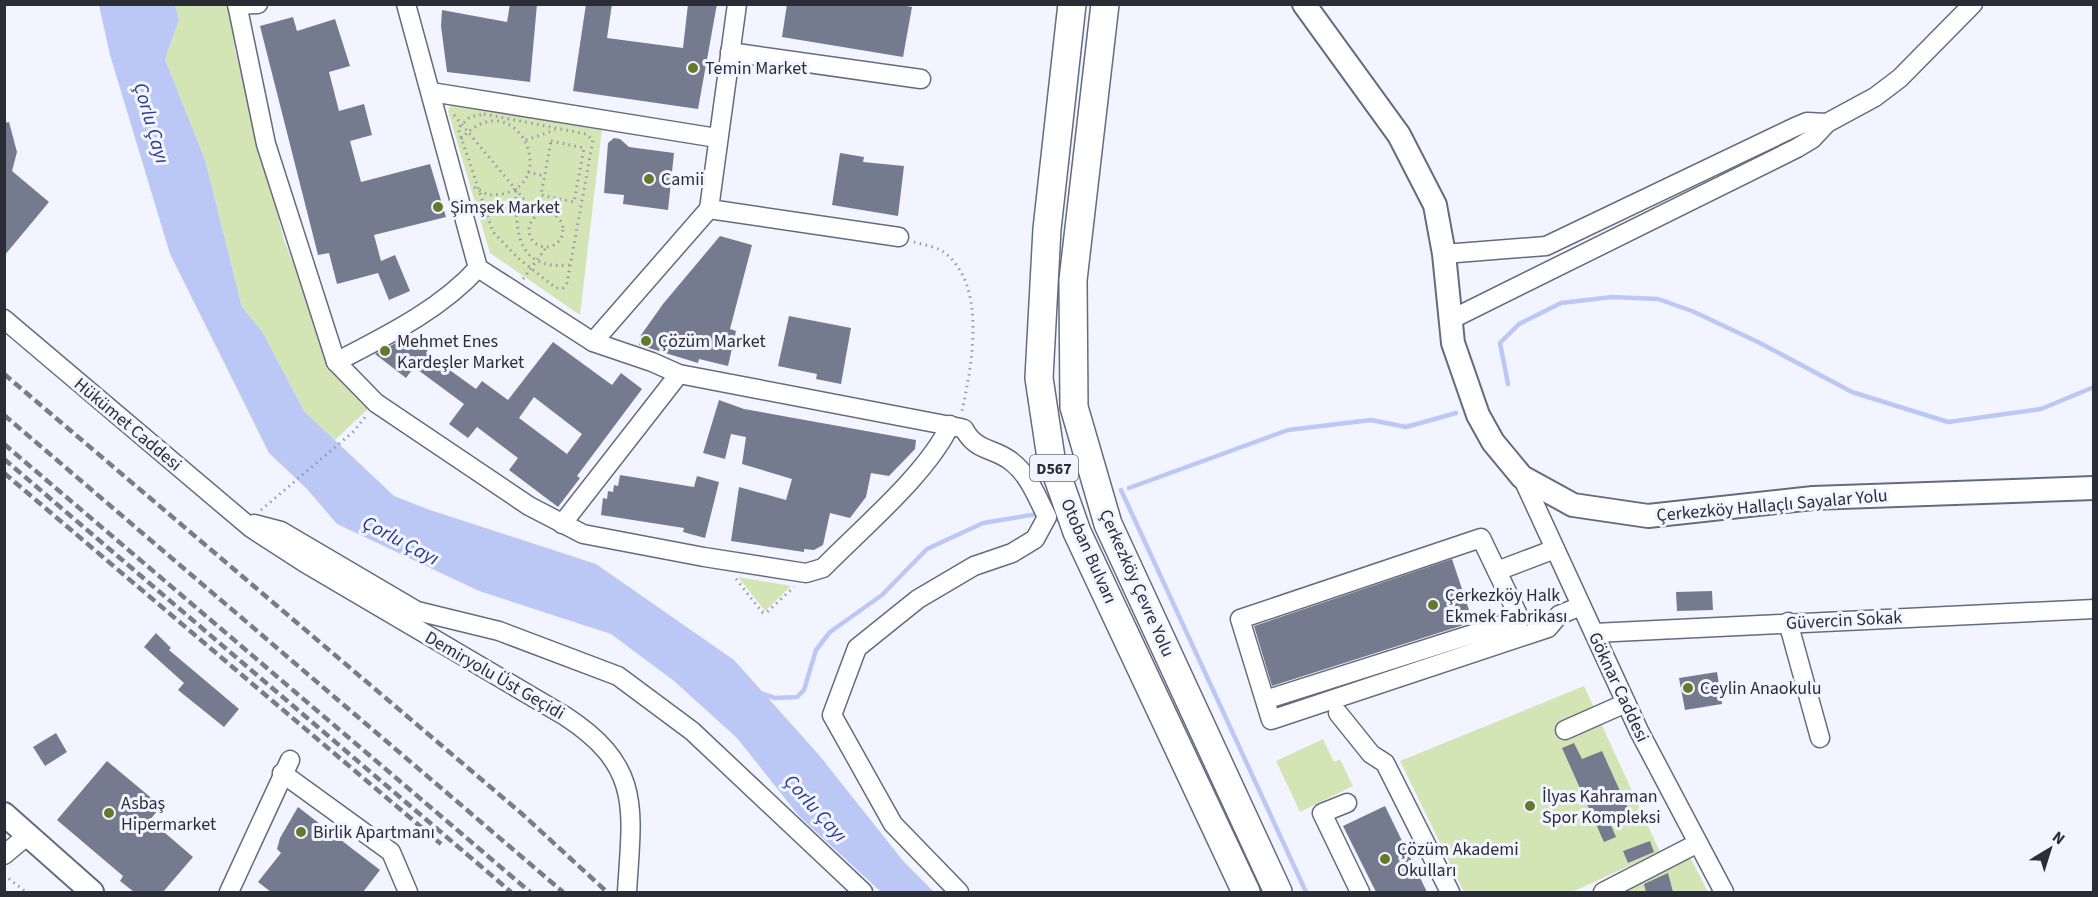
<svg xmlns="http://www.w3.org/2000/svg" width="2098" height="897" font-family="'Source Sans 3',sans-serif">
<rect width="100%" height="100%" fill="#f2f5ff"/>
<g fill="#d3e5b4">
<polygon points="175,5 230,5 235,50 284,240 318,326 369,408 335,440 304,411 263,333 242,307 205,160 165,59 179,20"/>
<polygon points="451,104 602,129 580,315 490,253 448,111"/>
<polygon points="738,577 791,586 765,611"/>
<polygon points="1584,686 1660,852 1572,892 1464,892 1400,761"/>
<polygon points="1323,739 1334,762 1340,759 1353,786 1300,812 1276,761"/>
<polygon points="1688,853 1708,892 1606,892"/>
</g>
<polygon fill="#bbc8f6" points="99,5 175,5 179,20 165,59 205,160 242,307 263,333 304,411 394,496 430,510 596,564 734,660 819,755 904,862 934,892 881,892 799,816 737,738 674,681 611,634 479,591 337,524 307,489 269,453 170,254 110,55"/>
<g fill="none" stroke-linecap="round" stroke-linejoin="round">
<g stroke="#bbc8f6" stroke-width="4.5">
<polyline points="1508,384 1500,343 1519,324 1561,303 1612,297 1658,299 1692,311 1758,342 1852,392 1948,422 2041,409 2094,387"/>
<polyline points="1129,488 1288,430 1371,420 1406,427 1456,413"/>
<polyline points="1121,490 1306,892"/>
<polyline points="763,694 775,698 797,697 804,690 816,650 830,632 882,595 927,549 983,523 1037,514"/>
</g>
</g>
<g fill="#747b8f" fill-rule="evenodd">
<polygon points="510,4 537,4 530,82 447,72 441,26 442,10 507,22"/>
<polygon points="586,4 612,4 607,38 683,48 688,4 717,4 698,109 573,91"/>
<polygon points="787,4 896,4 912,7 903,57 782,37"/>
<polygon points="293,17 297,31 335,19 350,66 329,72 339,111 364,104 372,135 350,141 361,182 430,164 446,217 374,235 381,261 395,255 410,291 389,300 378,273 337,284 329,253 318,255 260,26"/>
<polygon points="9,122 17,152 12,171 49,202 4,256 4,123"/>
<polygon points="614,138 620,139 629,147 674,153 668,210 623,204 624,195 604,193 608,143"/>
<polygon points="840,153 864,157 863,162 904,166 898,216 832,205"/>
<polygon points="720,236 752,245 730,329 736,331 728,366 699,359 698,363 639,345 641,335 663,304"/>
<polygon points="789,316 851,328 841,384 816,379 817,374 778,366"/>
<path d="M411,335L429,348L426,353L476,389L482,381L508,400L553,342L612,385L621,373L642,389L577,476L580,478L558,507L509,470L518,458L477,427L468,438L449,424L464,404L414,367L406,378L375,354ZM534,397L582,434L567,454L519,418Z"/>
<polygon points="719,400 744,409 916,440 915,449 889,476 871,473 866,497 850,518 830,513 823,545 814,550 804,549 804,552 731,541 739,487 786,500 792,479 742,464 746,437 731,434 725,459 703,453"/>
<polygon points="620,475 694,487 697,476 719,482 705,538 683,532 684,528 601,515 603,498 607,499 608,491 613,492 614,485 618,486"/>
<polygon points="1452,559 1473,622 1272,686 1254,626"/>
<polygon points="1712,591 1713,610 1677,611 1676,592"/>
<polygon points="156,633 171,648 169,650 239,709 224,727 178,690 184,683 144,647"/>
<polygon points="1717,672 1722,704 1685,710 1679,678"/>
<polygon points="56,733 67,752 45,766 33,747"/>
<polygon points="1574,743 1582,759 1602,751 1629,811 1609,821 1616,837 1604,842 1562,748"/>
<polygon points="107,761 161,806 150,820 193,857 163,892 134,892 120,881 123,876 57,820"/>
<polygon points="1385,806 1427,892 1376,892 1343,826"/>
<polygon points="298,807 380,870 363,892 271,892 258,882 281,853 277,849 280,838"/>
<polygon points="1650,841 1654,852 1628,863 1623,851"/>
<polygon points="1668,873 1673,892 1646,892 1644,884"/>
</g>
<g fill="none" stroke-linecap="round" stroke-linejoin="round">
<g stroke="#656b7f" stroke-width="21">
<g id="minor">
<path d="M237,4L266,144L336,362L376,403L529,506L583,534L704,557L806,573L823,568C861,529 928,473 950,425"/>
<polyline points="406,4 478,268 593,342 709,209"/>
<polyline points="737,4 709,209 899,237"/>
<polyline points="237,5 258,4"/>
<polyline points="730,52 921,79"/>
<polyline points="431,92 717,138"/>
<polyline points="1444,254 1546,246 1795,127 1807,122 1827,123"/>
<path d="M4,319L251,528L305,563L565,716C643,767 632,809 627,892"/>
<polyline points="1450,320 1797,148 1812,139 1827,123 1875,97 1900,78 1973,4"/>
<polyline points="593,342 652,362 679,374 961,428"/>
<path d="M336,362C386,336 440,310 478,268"/>
<polyline points="1522,477 1639,731 1724,892"/>
<polyline points="254,524 281,531 417,611 499,631 618,676 692,731 863,892"/>
<polyline points="562,524 679,374"/>
<polyline points="1497,571 1555,549"/>
<polyline points="1788,622 1820,738"/>
<polyline points="1594,633 2094,609"/>
<polyline points="1265,700 1520,619 1481,538 1240,619 1271,720 1548,628 1559,615 1581,606"/>
<polyline points="1338,713 1371,754 1385,763 1450,892"/>
<polyline points="1565,730 1626,703"/>
<polyline points="282,773 391,852 408,892"/>
<polyline points="1347,803 1322,813 1360,892"/>
<polyline points="4,855 28,835"/>
<polyline points="229,892 290,760"/>
<path d="M959,892L893,824L832,715L857,648L918,599L974,566L1012,553L1035,539L1047,517C1038,499 1029,475 1012,462C994,447 977,453 964,429"/>
<polyline points="1603,892 1698,843"/>
</g>
</g>
<g stroke="#656b7f" stroke-width="26">
<g id="major">
<polyline points="1304,4 1399,135 1435,205 1444,254 1453,343 1478,415 1493,442 1522,477 1573,505 1648,516 1813,498 2094,488"/>
<polyline points="4,814 92,892"/>
</g>
</g>
<g stroke="#656b7f" stroke-width="30">
<g id="highway">
<polyline points="1072,4 1047,229 1039,378 1051,458 1077,532 1246,892"/>
<polyline points="1105,4 1073,280 1074,407 1108,524 1278,892"/>
</g>
</g>
<g stroke="#989aa4" stroke-width="3" stroke-dasharray="1.5 4.5" stroke-linecap="butt">
<polygon points="484,114 586,134 593,140 567,283 563,288 556,288 518,258 493,232 458,128 470,117"/>
<polyline points="454,115 537,215"/>
<path d="M461,139C518,76 569,197 488,195L472,186"/>
<polyline points="526,140 555,130"/>
<polygon points="551,141 584,148 574,202 541,195"/>
<polyline points="528,172 544,176"/>
<path d="M516,191C516,231 516,270 569,265"/>
<circle cx="546" cy="230" r="17"/>
<path d="M914,242C924,245 938,247 945,253C987,286 972,365 962,411"/>
<polyline points="523,279 546,248"/>
<polyline points="261,510 353,432 366,416"/>
<polyline points="736,579 762,612 766,613 794,587"/>
<polyline points="4,875 26,892"/>
</g>
<use href="#minor" stroke="#fff" stroke-width="18"/>
<use href="#major" stroke="#fff" stroke-width="22"/>
<use href="#highway" stroke="#fff" stroke-width="27"/>
<g stroke="#797b85" stroke-width="4.5" stroke-dasharray="9 4.5" stroke-linecap="butt">
<polyline points="4,374 521,813 607,892"/>
<polyline points="4,415 563,892"/>
<polyline points="4,444 530,892"/>
<polyline points="4,459 511,892"/>
<polyline points="4,473 441,844"/>
</g>
</g>
<g fill="#637a2b" stroke="#f2f5ff" stroke-width="2">
<circle cx="693" cy="68" r="6"/>
<circle cx="649" cy="179" r="6"/>
<circle cx="438" cy="207" r="6"/>
<circle cx="646" cy="341" r="6"/>
<circle cx="385" cy="351" r="6"/>
<circle cx="1433" cy="605" r="6"/>
<circle cx="1688" cy="688" r="6"/>
<circle cx="1530" cy="806" r="6"/>
<circle cx="109" cy="813" r="6"/>
<circle cx="301" cy="832" r="6"/>
<circle cx="1385" cy="859" r="6"/>
</g>
<g text-anchor="middle" stroke-width="6" stroke-linejoin="round" paint-order="stroke">
<rect fill="#f2f5ff" stroke="#676972" stroke-width="1.5" x="1030" y="455" width="48" height="26" rx="4.5"/>
<g font-size="16" font-weight="bold" fill="#2b2d36">
<text x="1054" y="474">D567</text>
</g>
<g font-size="18" fill="#2b2d36" stroke="#f2f5ff" text-anchor="start">
<text x="705" y="74">Temin Market</text>
<text x="661" y="185">Camii</text>
<text x="450" y="213">Şimşek Market</text>
<text x="397" y="347">Mehmet Enes<tspan x="397" dy="21">Kardeşler Market</tspan></text>
<text x="658" y="347">Çözüm Market</text>
<text x="1445" y="601">Çerkezköy Halk<tspan x="1445" dy="21">Ekmek Fabrikası</tspan></text>
<text x="1700" y="694">Ceylin Anaokulu</text>
<text x="1542" y="802">İlyas Kahraman<tspan x="1542" dy="21">Spor Kompleksi</tspan></text>
<text x="121" y="809">Asbaş<tspan x="121" dy="21">Hipermarket</tspan></text>
<text x="313" y="838">Birlik Apartmanı</text>
<text x="1397" y="855">Çözüm Akademi<tspan x="1397" dy="21">Okulları</tspan></text>
</g>
<g font-size="18" fill="#2b2d36" stroke="#f2f5ff">
<text transform="translate(128 424) rotate(40)" y="6">Hükümet Caddesi</text>
<text transform="translate(1772 505) rotate(-5)" y="6">Çerkezköy Hallaçlı Sayalar Yolu</text>
<text transform="translate(1089 551) rotate(66)" y="6">Otoban Bulvarı</text>
<text transform="translate(1137 583) rotate(66)" y="6">Çerkezköy Çevre Yolu</text>
<text transform="translate(1844 620) rotate(-3)" y="6">Güvercin Sokak</text>
<text transform="translate(495 675) rotate(30)" y="6">Demiryolu Üst Geçidi</text>
<text transform="translate(1619 687) rotate(65)" y="6">Göknar Caddesi</text>
</g>
<g font-size="20" font-style="italic" fill="#2c398d" stroke="#f2f5ff">
<text transform="translate(152 123) rotate(74)" y="7">Çorlu Çayı</text>
<text transform="translate(401 540) rotate(28)" y="7">Çorlu Çayı</text>
<text transform="translate(816 808) rotate(48)" y="7">Çorlu Çayı</text>
</g>
</g>
<rect width="2098" height="897" fill="none" stroke="#2b2d36" stroke-width="12"/>
<g transform="translate(2050 849) rotate(38)" stroke="#f2f5ff" stroke-width="4.5" paint-order="stroke">
<path d="M0-4.5L10 22L0 15L-10 22Z" fill="#2b2d36"/>
<text y="-9" font-size="16" font-weight="bold" text-anchor="middle" fill="#2b2d36">N</text>
</g>
</svg>
